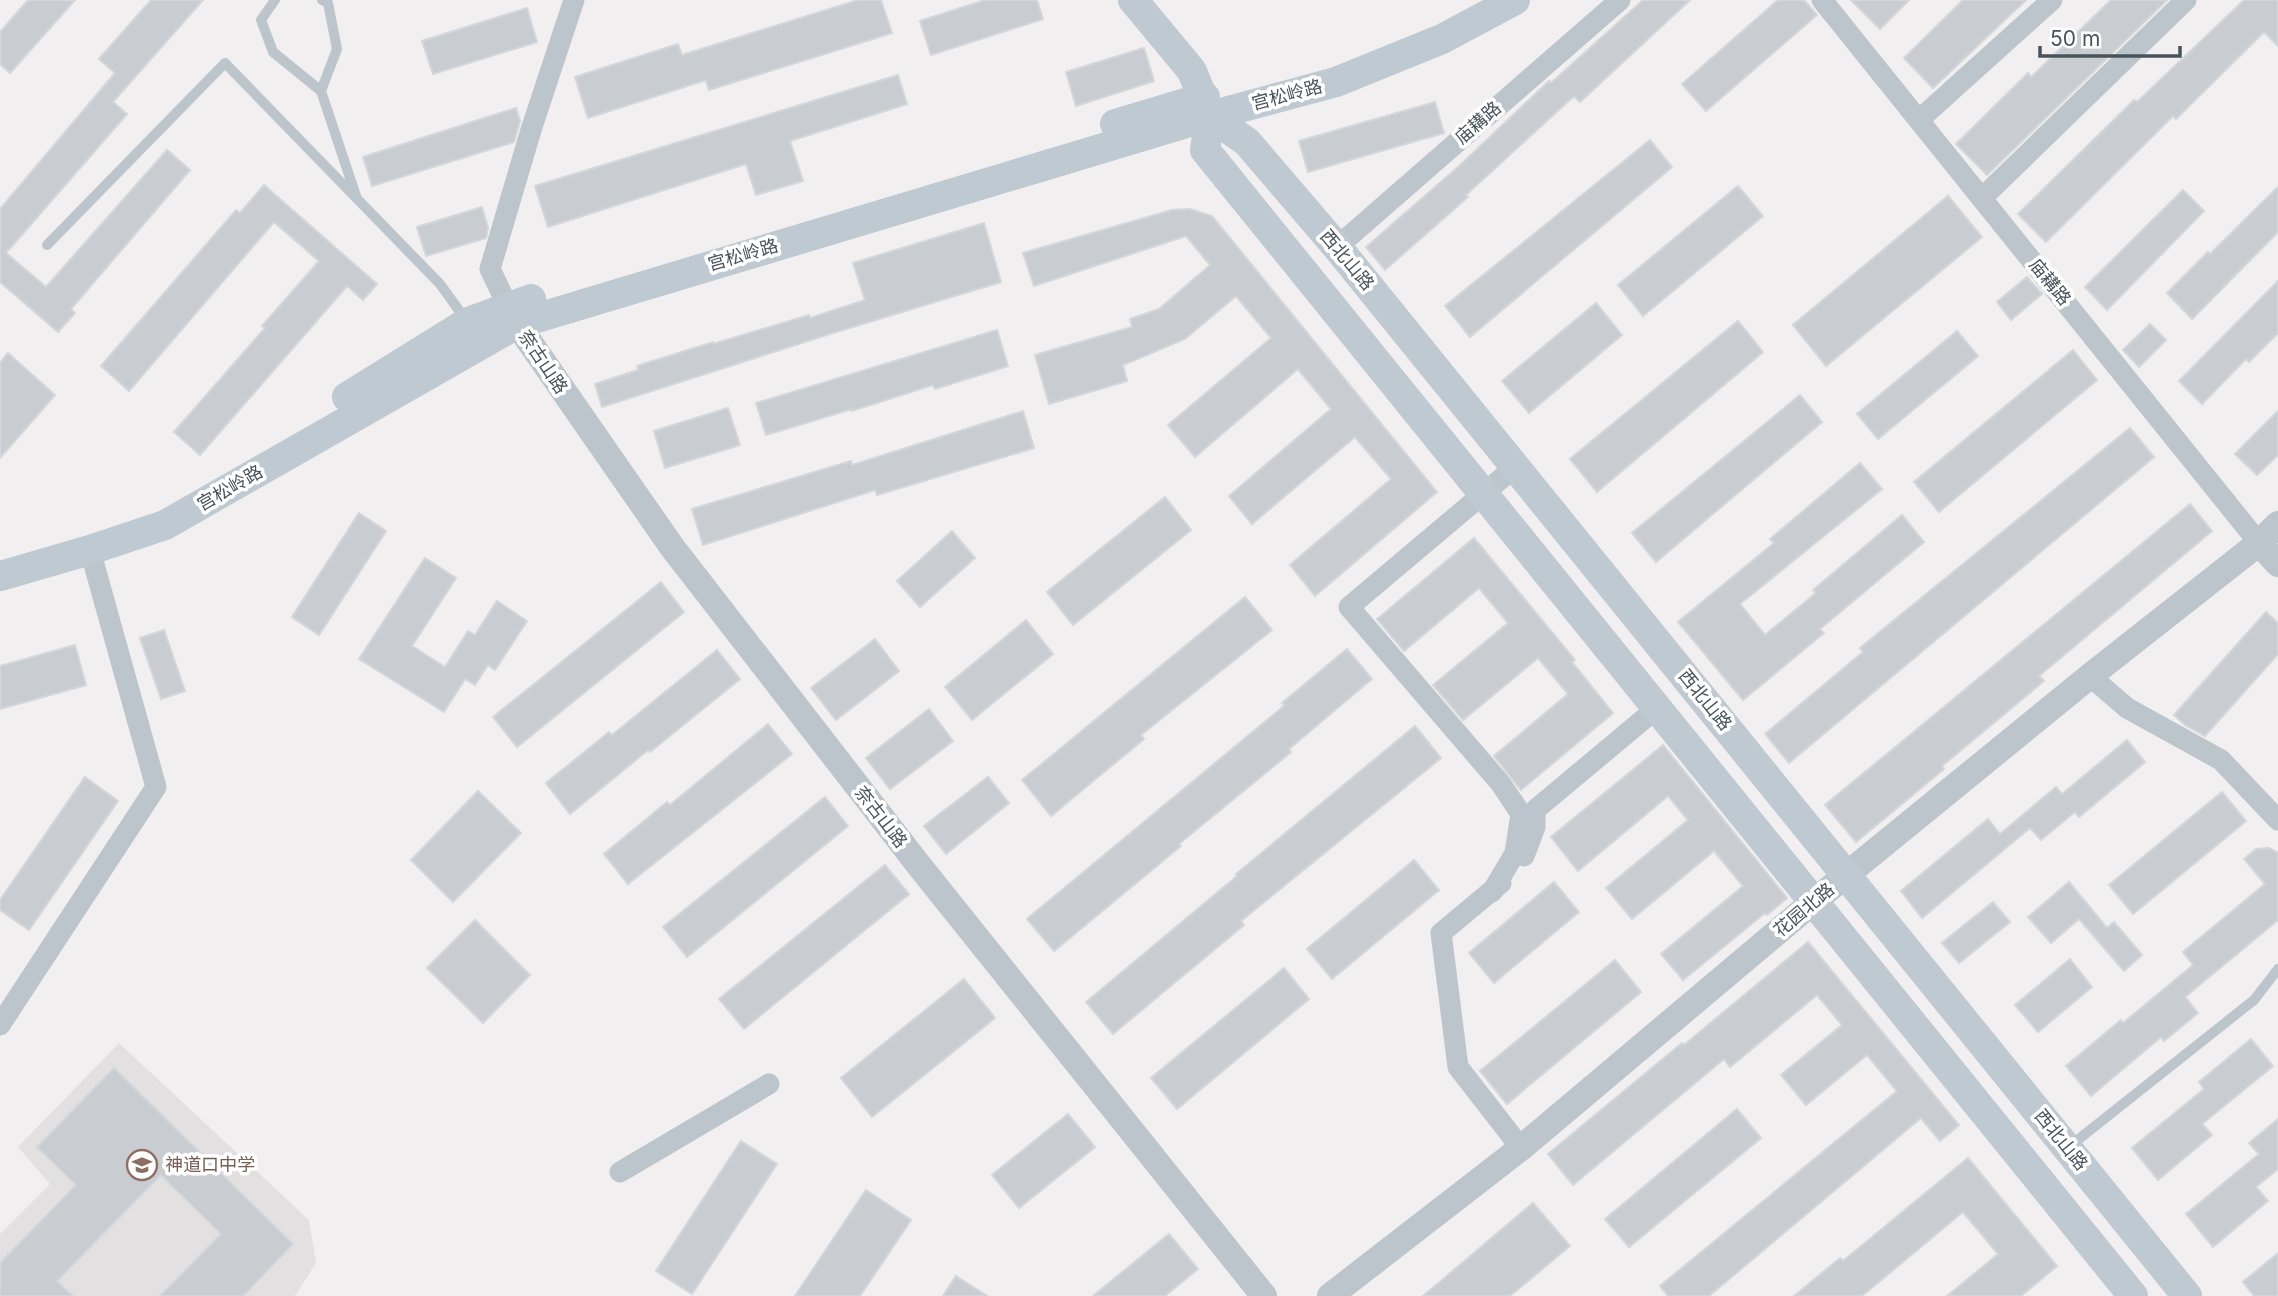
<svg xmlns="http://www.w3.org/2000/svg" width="2278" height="1296" font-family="Inter,'Noto Sans SC',sans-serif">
<rect width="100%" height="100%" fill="#f1efef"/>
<polygon fill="#e2e0e1" points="119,1043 309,1220 316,1263 295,1296 0,1296 0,1234 50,1184 18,1147"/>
<g fill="#c9cdd1" stroke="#d3d6da" stroke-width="2">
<polygon points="28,0 75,0 10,73 0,64 0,32"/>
<polygon points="151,0 203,0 113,102 127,114 6,253 46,287 167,150 190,170 71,309 75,313 58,332 0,282 0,209 115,73 99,59"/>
<polygon points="858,0 881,0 892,33 709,90 706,80 588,118 575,77 678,44 682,55"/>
<polygon points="985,0 1037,0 1043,19 931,55 920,21"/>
<polygon points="1643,0 1690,0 1580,102 1574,96 1466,195 1468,197 1385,270 1366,247 1458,167 1549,81 1551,83"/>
<polygon points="1778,0 1804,0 1817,15 1706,111 1682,84"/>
<polygon points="1851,0 1909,0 1880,29"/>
<polygon points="1963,0 2026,0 1933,88 1904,58"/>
<polygon points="2111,0 2167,0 1987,175 1956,144 2028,73 2031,77"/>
<polygon points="2244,0 2278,0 2278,46 2264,32 2176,119 2173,116 2046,242 2018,214 2134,100 2137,102"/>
<polygon points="527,8 537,42 433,74 422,41"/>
<polygon points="1144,48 1154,81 1076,106 1066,72"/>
<polygon points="898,75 907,104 790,141 803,181 756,195 746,164 548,227 535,186"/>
<polygon points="1435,102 1444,133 1308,172 1299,141"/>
<polygon points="516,108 520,121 514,142 372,186 363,157"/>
<polygon points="1650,140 1672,167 1470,337 1445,306"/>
<polygon points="264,185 377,284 363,300 347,286 200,455 174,432 265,328 262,326 319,261 274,222 129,391 101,366 236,210 240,213"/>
<polygon points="1738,186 1763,216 1643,316 1618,285"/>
<polygon points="2278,187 2278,232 2192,319 2167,293 2208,252 2210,254"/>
<polygon points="2183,190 2204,211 2107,310 2085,287"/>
<polygon points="1948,196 1982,237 1826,366 1793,325"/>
<polygon points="482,207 488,228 486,238 426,256 417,227"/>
<polygon points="1190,209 1212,216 1437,492 1315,596 1290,565 1391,479 1355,437 1252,524 1229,496 1331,409 1298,369 1195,457 1168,425 1271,338 1236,296 1185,339 1123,365 1127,381 1049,404 1035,355 1132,327 1130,319 1159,309 1210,265 1186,236 1034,286 1023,253 1172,210"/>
<polygon points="984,223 1001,282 833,333 602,407 595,384 638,370 637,366 713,342 713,344 809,315 810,318 865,300 853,263"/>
<polygon points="2027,277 2042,294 2011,320 1997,302"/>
<polygon points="2278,281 2278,333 2249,362 2246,359 2202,404 2179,381"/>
<polygon points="1596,303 1622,335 1529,413 1502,381"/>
<polygon points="1738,321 1763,352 1597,492 1570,459"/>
<polygon points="2150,324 2166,340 2139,367 2123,350"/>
<polygon points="997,330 1008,366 935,389 933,385 852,411 852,409 766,435 756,403"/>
<polygon points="1957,331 1978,356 1878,439 1857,414"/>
<polygon points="2073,350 2097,380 1939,512 1914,482"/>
<polygon points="8,353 55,395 0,458 0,363"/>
<polygon points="1800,395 1822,422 1656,562 1632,533"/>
<polygon points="728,408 740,445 665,468 654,431"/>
<polygon points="1023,411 1034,448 877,495 875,490 703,545 692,509 851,461 852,465"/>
<polygon points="2278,411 2278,455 2257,475 2235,454"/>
<polygon points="2130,428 2154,457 1789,763 1765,734 1863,652 1860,648"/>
<polygon points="1860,463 1882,489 1740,604 1765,635 1816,593 1813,590 1902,515 1924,542 1820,629 1824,633 1743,700 1678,622 1774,543 1770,539"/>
<polygon points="1165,497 1191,530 1073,625 1047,592"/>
<polygon points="2190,504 2212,531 2039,676 2044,681 1942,766 1944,769 1856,842 1825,805"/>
<polygon points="359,513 386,531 319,635 292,617"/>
<polygon points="952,531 975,558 920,607 897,581"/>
<polygon points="1474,538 1575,660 1572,662 1613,713 1521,790 1494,756 1568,694 1538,658 1463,720 1433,685 1508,623 1479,588 1404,651 1377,619"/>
<polygon points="425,558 456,578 412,646 445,667 468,631 475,635 497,601 527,621 495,670 488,665 475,685 465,679 444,712 359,659"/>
<polygon points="661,582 684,612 517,747 493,717"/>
<polygon points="1245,597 1272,630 1141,735 1144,739 1051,816 1022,780"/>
<polygon points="2266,612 2278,623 2278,654 2205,736 2185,725 2174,715"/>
<polygon points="1026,620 1053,654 972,720 945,687"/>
<polygon points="164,630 185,691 161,699 140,638"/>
<polygon points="875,639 899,671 836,720 811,688"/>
<polygon points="75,645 86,685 0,709 0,666"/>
<polygon points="1347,649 1372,679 1289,749 1291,752 1179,844 1181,846 1054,951 1027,919 1285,705 1282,703"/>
<polygon points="717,650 740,679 650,752 648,750 570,814 546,783 609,732 612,735"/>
<polygon points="929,709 953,741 890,789 866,758"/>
<polygon points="768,724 792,754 628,884 604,854 667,802 670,805"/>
<polygon points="1415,726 1441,758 1241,921 1244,925 1113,1034 1086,1002 1237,876 1236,874"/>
<polygon points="2127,740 2145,762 2079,817 2075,812 2041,840 2030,828 1922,918 1901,891 1988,819 2000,834 2056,787 2062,794"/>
<polygon points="1663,745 1787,898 1767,915 1765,913 1683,980 1661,954 1743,886 1714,851 1632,919 1606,888 1688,820 1668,796 1578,871 1551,837"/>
<polygon points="85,777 118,801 29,930 0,910 0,900"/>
<polygon points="988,777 1009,803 946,854 924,826"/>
<polygon points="478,791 521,833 453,902 411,860"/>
<polygon points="2222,792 2246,821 2133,914 2109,885"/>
<polygon points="825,797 848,826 687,957 663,927"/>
<polygon points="2269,848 2278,853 2278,920 2185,997 2198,1013 2164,1041 2161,1037 2091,1096 2066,1066 2121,1020 2123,1023 2193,965 2183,952 2265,884 2244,859 2256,849"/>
<polygon points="1414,860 1439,890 1332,979 1307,949"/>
<polygon points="885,865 909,894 744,1029 719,999"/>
<polygon points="1554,882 1579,912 1494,983 1469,953"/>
<polygon points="2069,882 2107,928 2114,922 2142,955 2124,971 2079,919 2051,943 2028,917"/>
<polygon points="1993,902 2010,922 1959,963 1942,943"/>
<polygon points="475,920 530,975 483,1023 427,968"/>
<polygon points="1808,942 1959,1125 1940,1141 1921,1118 1709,1296 1668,1296 1660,1286 1897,1091 1867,1055 1806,1105 1781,1075 1842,1025 1817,995 1730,1067 1724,1059 1573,1185 1548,1154 1682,1043 1684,1045"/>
<polygon points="2070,959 2092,987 2038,1032 2015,1005"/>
<polygon points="1615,960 1641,992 1507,1104 1480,1071"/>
<polygon points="1284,968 1309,999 1177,1109 1151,1078"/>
<polygon points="964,979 995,1018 872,1117 841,1078"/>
<polygon points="2251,1039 2273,1066 2202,1124 2212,1135 2158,1180 2132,1148 2204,1089 2199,1082"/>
<polygon points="114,1068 293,1244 243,1296 160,1296 221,1234 161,1175 57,1281 73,1296 0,1296 0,1263 76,1185 37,1147"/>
<polygon points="1737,1109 1761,1138 1629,1247 1605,1219"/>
<polygon points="1068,1114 1095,1147 1019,1208 992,1175"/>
<polygon points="2278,1119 2278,1169 2256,1187 2268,1201 2213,1247 2186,1214 2259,1154 2249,1143"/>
<polygon points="741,1141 777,1164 692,1294 656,1271"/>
<polygon points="1968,1158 2057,1266 2021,1296 1947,1296 1998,1254 1963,1212 1862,1296 1794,1296 1840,1258 1843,1261"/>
<polygon points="866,1190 911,1220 860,1296 795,1296"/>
<polygon points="1533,1203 1570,1246 1510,1296 1423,1296"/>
<polygon points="1169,1234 1198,1269 1165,1296 1093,1296"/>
<polygon points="2278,1253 2278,1296 2254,1296 2243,1282"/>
<polygon points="956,1276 987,1296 943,1296"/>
</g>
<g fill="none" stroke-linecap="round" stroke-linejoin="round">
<g stroke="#bcc5cb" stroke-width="10">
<polyline points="275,0 261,20 273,52 321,91 356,196"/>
<polyline points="321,91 337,49 328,3 322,0"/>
<polyline points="47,245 225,63 440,284 466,320"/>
<polyline points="2070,1146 2254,1000 2278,969"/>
</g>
<g stroke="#bcc5cb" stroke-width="21">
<polyline points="1822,0 2259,543"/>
<polyline points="1920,119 2052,0"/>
<polyline points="1982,198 2186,0"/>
<polyline points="1337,247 1620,0"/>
<polyline points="514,319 490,269 531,130 574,0"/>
<polyline points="2090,676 2127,708 2221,760 2278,820"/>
<polyline points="1524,856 1535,827 1535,810 1657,708"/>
<polyline points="1501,883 1441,933 1458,1067 1521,1148"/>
<polyline points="1492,892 1515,853 1521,814 1501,784 1349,607 1515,467"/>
<polyline points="0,1025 156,787 90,550"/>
<polyline points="620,1172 769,1084"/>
</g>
<g stroke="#bcc5cb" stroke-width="26">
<polyline points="517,324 672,547 921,868 1264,1296"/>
<polyline points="2259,543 2278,564"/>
<polyline points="1330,1296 1521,1148 1813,902 2090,676 2259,543 2278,524"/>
</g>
<g stroke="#bec9d2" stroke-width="30">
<path d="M1133,0L1192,71L1210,116L1205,150C1512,533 1823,914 2133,1296"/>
<polyline points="1210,116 1247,142 1337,247 2187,1296"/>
<polyline points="1115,124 1205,97"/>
<polyline points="347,397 468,322 531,299"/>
<polyline points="0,576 90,550 165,525 517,324 1210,116 1336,82 1442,39 1515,0"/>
</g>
</g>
<defs>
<g id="school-ring" transform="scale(1.575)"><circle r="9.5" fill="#fff" stroke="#8d6e63" stroke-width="1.5"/><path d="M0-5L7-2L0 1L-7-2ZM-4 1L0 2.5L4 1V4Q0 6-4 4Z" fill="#8d6e63"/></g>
</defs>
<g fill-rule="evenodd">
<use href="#school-ring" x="142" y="1165"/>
</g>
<g text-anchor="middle" stroke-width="7" stroke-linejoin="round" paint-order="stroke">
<g font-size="18" fill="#48545b" stroke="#fff">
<text transform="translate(1287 95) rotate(-15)" y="6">宫松岭路</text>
<text transform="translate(1478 123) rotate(-41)" y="6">庙耩路</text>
<text transform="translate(743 255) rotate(-16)" y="6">宫松岭路</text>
<text transform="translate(1347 260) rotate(50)" y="6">西北山路</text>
<text transform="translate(2050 282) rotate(51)" y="6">庙耩路</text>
<text transform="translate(543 362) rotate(56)" y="6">奈古山路</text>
<text transform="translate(230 488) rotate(-30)" y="6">宫松岭路</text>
<text transform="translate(1705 700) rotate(51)" y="6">西北山路</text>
<text transform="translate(881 817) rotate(52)" y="6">奈古山路</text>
<text transform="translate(1804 910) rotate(-40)" y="6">花园北路</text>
<text transform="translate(2061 1140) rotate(51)" y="6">西北山路</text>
</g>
<g font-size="18" fill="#785e54" stroke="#fff" text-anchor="start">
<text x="165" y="1171">神道口中学</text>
</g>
</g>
<path d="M2040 46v10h140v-10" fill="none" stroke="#48545b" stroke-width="3.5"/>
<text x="2050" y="46" font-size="21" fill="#48545b" stroke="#ffffff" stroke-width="5" paint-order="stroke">50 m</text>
</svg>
